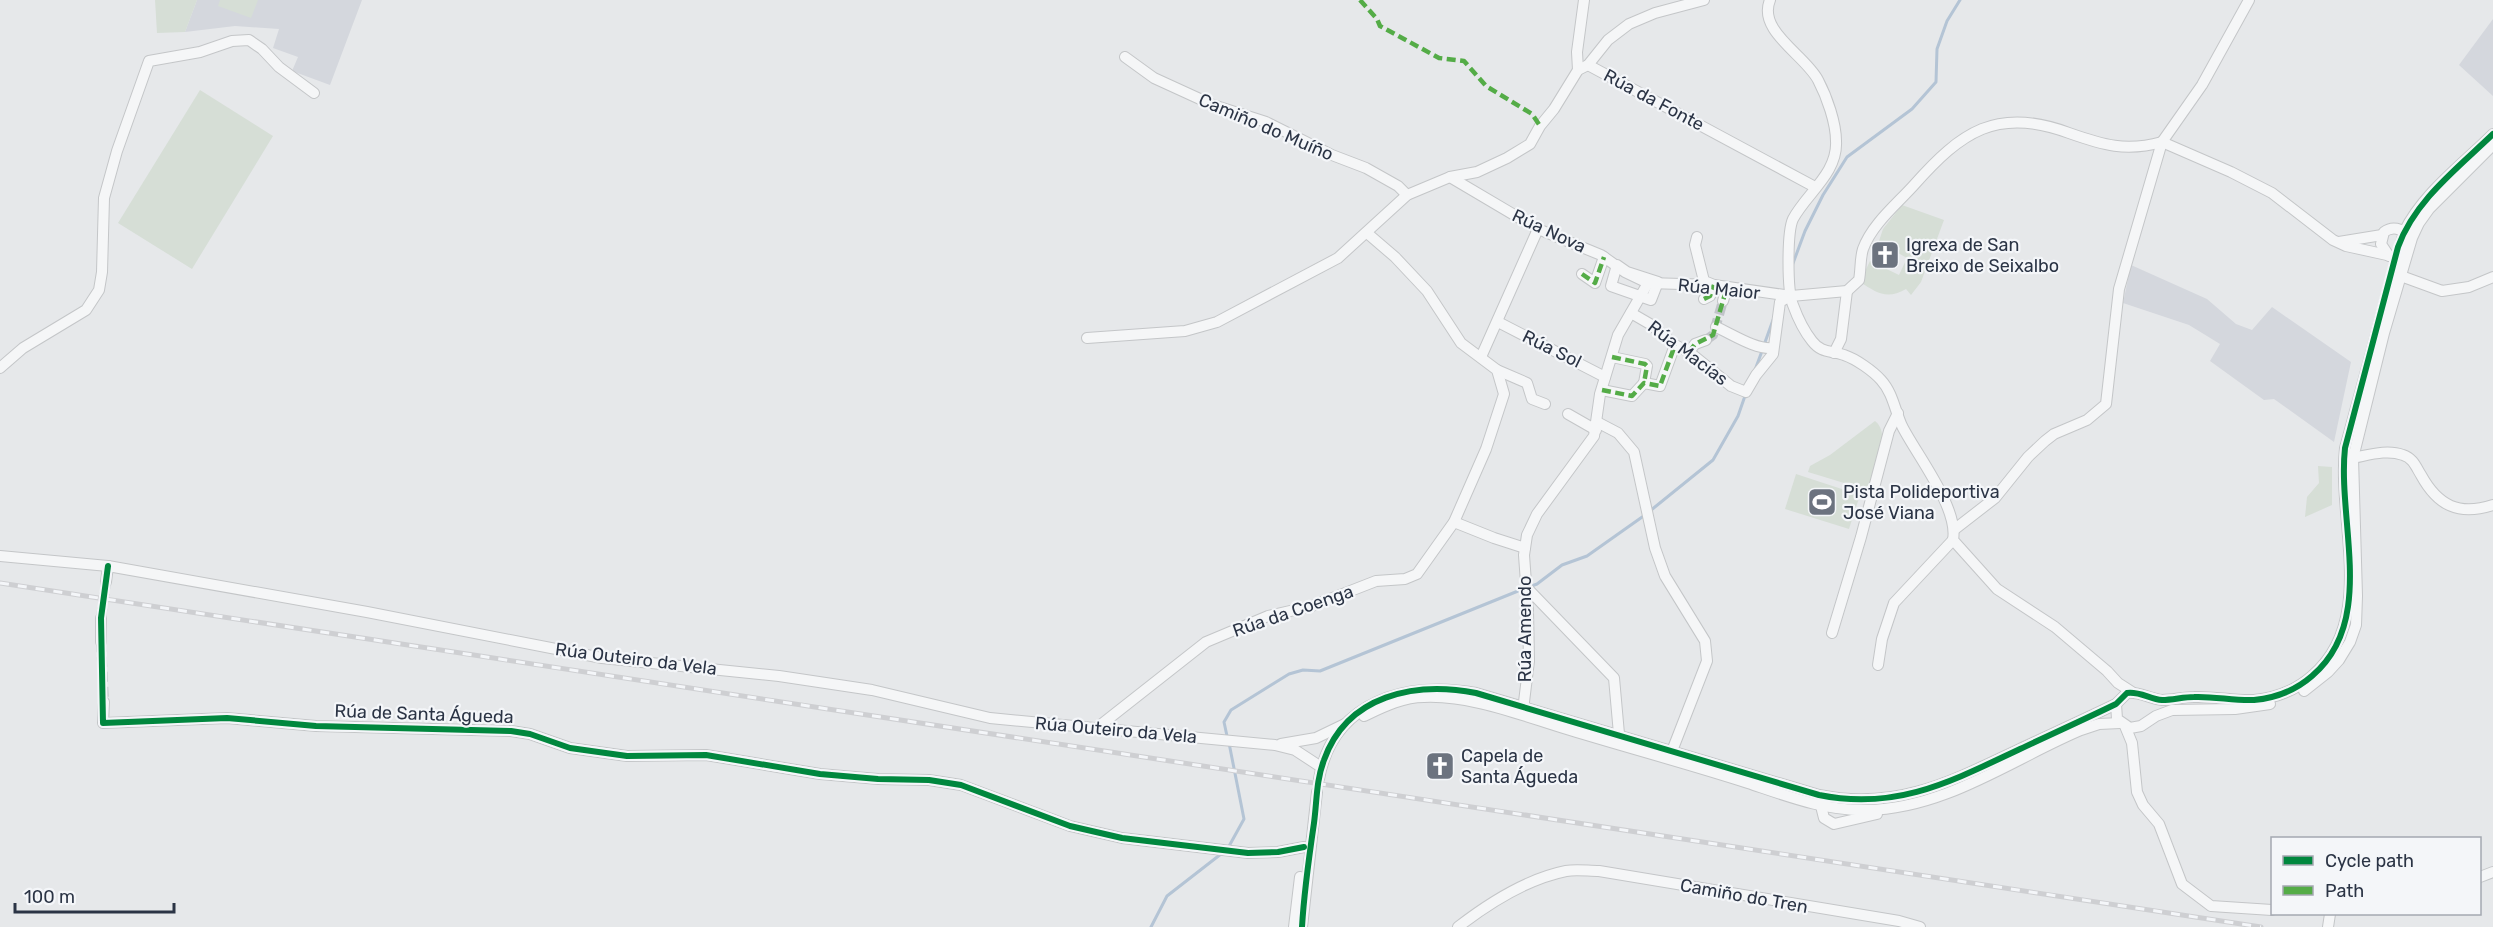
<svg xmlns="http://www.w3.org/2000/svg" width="2493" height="927" font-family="Rubik,sans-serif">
<rect width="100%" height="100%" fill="#e6e8ea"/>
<g fill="#d4d7dd">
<polygon points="197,0 362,0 330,85 292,71 298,57 273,48 279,29 235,26 185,32"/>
<polygon points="2493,19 2493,96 2459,65"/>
<polygon points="2131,265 2207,299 2236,324 2252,330 2272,307 2351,362 2334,442 2274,399 2264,400 2210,361 2220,344 2189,325 2123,303"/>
</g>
<g fill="#d6ded6">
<polygon points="155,0 197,0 185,32 157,33"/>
<polygon points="220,0 258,0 251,18 218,6"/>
<polygon points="200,90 273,136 192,269 118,223"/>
<path d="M1902,205L1944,220L1921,282L1911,295L1906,289C1887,300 1877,293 1860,282L1870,261L1899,275L1907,258L1898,253L1900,248L1890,242L1888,245L1879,241L1883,229Z"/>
<path d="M1875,421C1893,435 1873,471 1867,490L1808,472L1810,466L1830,455Z"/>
<polygon points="2318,466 2332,467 2332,505 2305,517 2307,497 2319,483"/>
<polygon points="1796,474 1860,495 1849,529 1785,509"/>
</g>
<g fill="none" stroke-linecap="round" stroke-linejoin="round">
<g stroke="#b4c4d5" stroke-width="3">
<polyline points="1792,266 1805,231 1823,195 1847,157 1912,109 1936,82 1937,49 1947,21 1960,0"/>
<polyline points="1764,345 1773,320"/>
<polyline points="1755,370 1762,351"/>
<polyline points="1650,511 1713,460 1738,416 1746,393"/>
<polyline points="1529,587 1537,584 1562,565 1587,556 1645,515"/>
<polyline points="1227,736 1224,722 1231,710 1289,674 1303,670 1320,671 1523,589"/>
<polyline points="1228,848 1244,819 1229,743"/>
<polyline points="1151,927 1167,896 1221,854"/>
</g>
<g stroke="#c1c4c9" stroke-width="10" stroke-dasharray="10 5" stroke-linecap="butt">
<polyline points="1706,340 1713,335 1723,301"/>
<polyline points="101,618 106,582"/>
<polyline points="101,642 104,702"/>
</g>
<g stroke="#c4c6c8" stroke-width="12">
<g id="minor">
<path d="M1770,0C1757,31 1805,55 1818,80C1827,97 1836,123 1836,141C1838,173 1806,194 1793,219C1787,232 1787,291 1793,305C1797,316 1804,331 1812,341C1822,354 1831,350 1844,355C1856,359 1873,371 1881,380C1893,393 1895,411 1902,426C1916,454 1959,508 1953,540L1997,589L2055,627L2107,671L2118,683L2132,692"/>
<polyline points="1125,57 1154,78 1213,105 1266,122 1332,155 1366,168 1398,186 1407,195"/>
<polyline points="1588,65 1815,187"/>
<polyline points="1578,70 1577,52 1584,0"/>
<polyline points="2162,142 2231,172 2272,193 2333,240 2346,246 2387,255"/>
<polyline points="1450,177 1538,229 1601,255 1625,272 1648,283"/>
<polyline points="1697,237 1695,245 1704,281 1714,285 1710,296 1704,299"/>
<polyline points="2339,242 2382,235"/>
<path d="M2389,256L2381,244L2384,232C2392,226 2402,228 2408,236"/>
<polygon points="1617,265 1627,272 1658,282 1651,300 1611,286"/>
<polyline points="1582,274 1595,283 1604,257"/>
<polyline points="2401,276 2442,291 2469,287 2493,277"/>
<path d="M1648,283L1714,285L1791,296L1847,291L1859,280C1861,270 1860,258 1863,249C1872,224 1897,204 1914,185C1961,132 1997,106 2069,133C2103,145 2126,152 2162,142"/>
<polyline points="1723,301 1727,287"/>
<polyline points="1631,313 1650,324 1675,345 1689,352 1731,386 1746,392 1756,375 1773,354 1780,302 1790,296"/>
<polyline points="1498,322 1605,377"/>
<path d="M1716,327C1732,334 1756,350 1773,348"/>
<polyline points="1087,338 1185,331 1217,322 1338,258 1407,195 1450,177 1477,172 1507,158 1530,144 1540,126 1554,109 1578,70 1588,65 1608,40 1629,24 1655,13 1704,0"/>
<polyline points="1689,352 1695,344 1706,340"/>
<polyline points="1834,353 1841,339 1847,291"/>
<polyline points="1481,357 1538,229"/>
<polyline points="1612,357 1645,364 1647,366 1644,383"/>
<polyline points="0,368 23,348 86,310 99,290 102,272 104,198 117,151 149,61 200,52 232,41 249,40 262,49 279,67 314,93"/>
<polyline points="1497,370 1527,383 1532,399 1545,404"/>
<polyline points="1602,390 1632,396 1644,383 1660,386 1675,345"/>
<polyline points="1568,414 1596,430"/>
<polyline points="1597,422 1618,433 1634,452 1655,548 1665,576 1705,641 1707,661 1672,751"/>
<path d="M2353,458C2369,455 2387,449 2403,455C2413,458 2416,467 2421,475C2438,506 2459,516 2493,505"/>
<polyline points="1454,522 1494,538 1525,548"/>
<polyline points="1955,529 1995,498 2028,457 2045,441 2054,434 2087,420 2106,404 2119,289 2162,142 2202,85 2249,0"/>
<polyline points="0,556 108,566 367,612 602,658 779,676 872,690 990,718 1275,745 1295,750 1321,767"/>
<polyline points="106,582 108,566"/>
<polyline points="1526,587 1614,678 1619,734"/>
<polyline points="101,618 101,642"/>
<polyline points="1832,633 1861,537 1889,431 1898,413"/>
<polyline points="1878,665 1882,639 1894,603 1953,540"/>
<polyline points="2304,691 2328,672 2339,660 2350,642 2356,625 2357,596 2353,458 2384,333 2412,238 2419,223 2429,209 2493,145"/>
<polyline points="104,702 103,723 227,718 316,726 511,731 530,734 570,748 627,756 706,755 820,774 878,779 929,780 961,785 1070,826 1122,838 1248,853 1278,852 1304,847"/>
<polyline points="2116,704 2117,719 2130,728 2141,726 2156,716 2172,710 2235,709 2270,704"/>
<polyline points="1523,710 1529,661 1528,611 1524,555 1527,535 1537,514 1594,436 1600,394 1618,335 1648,283"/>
<path d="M1364,716C1383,707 1403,697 1424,697C1473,695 1523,716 1570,730C1629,748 1689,764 1748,783C1787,796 1825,811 1867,810C1945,809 2012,759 2081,730L2099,724L2120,723"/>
<polyline points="2125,726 2132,743 2137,792 2143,805 2159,824 2182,884 2211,906 2272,910"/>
<polyline points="1098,727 1206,642 1268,616 1312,606 1376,581 1405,579 1417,574 1454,522 1486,449 1504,394 1497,370 1461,343 1427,291 1395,257 1367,233"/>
<polyline points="1281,744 1316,738 1345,724"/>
<path d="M1319,779C1333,701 1407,680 1476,693L1819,795C1897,811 1952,781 2020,749C2052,734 2085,719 2116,704L2127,693C2139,691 2150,699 2162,700C2173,700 2183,697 2194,697C2214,696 2234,701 2254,700C2275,698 2296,690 2312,676C2377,621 2337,522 2345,448L2404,232C2423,193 2463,164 2493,134"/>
<polyline points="1823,801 1821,806 1824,818 1834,824 1877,814"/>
<polyline points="2480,877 2493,872"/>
<polyline points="1294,927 1300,877"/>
<polyline points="1302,927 1317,792"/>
<path d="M1458,927C1489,903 1526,879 1566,871C1576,869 1588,871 1599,871L1899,921L1920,927"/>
<polyline points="2328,927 2330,914"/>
</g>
</g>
<use href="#minor" stroke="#f5f6f7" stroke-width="10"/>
<g stroke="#cecfd2" stroke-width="5">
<polyline id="rail" points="0,583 2261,927"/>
</g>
<use href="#rail" stroke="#f4f6f9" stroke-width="3" stroke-dasharray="9" stroke-linecap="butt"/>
<g stroke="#54ac47" stroke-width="4.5" stroke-dasharray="9 4.5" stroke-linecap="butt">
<polyline points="1360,0 1377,19 1380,26 1439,58 1464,61 1486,86 1532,114 1540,126"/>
<polyline points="1582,274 1595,283 1604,257"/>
<polyline points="1704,299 1710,296 1714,285"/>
<polyline points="1689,352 1695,344 1713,335 1727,287"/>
<polyline points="1612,357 1645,364 1647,366 1644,383"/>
<polyline points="1602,390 1632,396 1644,383 1660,386 1675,345"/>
</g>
<g stroke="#f4f6f9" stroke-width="10">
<g id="cycleway">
<polyline points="108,566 101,618 103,723 227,718 316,726 511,731 530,734 570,748 627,756 706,755 820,774 878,779 929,780 961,785 1070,826 1122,838 1248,853 1278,852 1304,847"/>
<path d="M1302,927C1304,892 1309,857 1314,823C1317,801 1316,781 1324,760C1347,695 1415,681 1476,693L1819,795C1897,811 1952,781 2020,749C2052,734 2085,719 2116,704L2127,693C2139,691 2150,699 2162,700C2173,700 2183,697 2194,697C2214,696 2234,701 2254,700C2275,698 2296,690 2312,676C2377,621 2337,522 2345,448L2398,247C2415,200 2458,168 2493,134"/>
</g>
</g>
<use href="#cycleway" stroke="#00873e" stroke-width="6"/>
</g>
<defs>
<g id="church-square" transform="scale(1.5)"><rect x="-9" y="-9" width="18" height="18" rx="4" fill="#6c737f" stroke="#f4f6f9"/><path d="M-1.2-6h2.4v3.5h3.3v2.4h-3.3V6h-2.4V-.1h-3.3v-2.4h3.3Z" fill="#fff"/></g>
<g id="stadium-square" transform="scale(1.5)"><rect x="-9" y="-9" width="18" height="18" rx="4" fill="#6c737f" stroke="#f4f6f9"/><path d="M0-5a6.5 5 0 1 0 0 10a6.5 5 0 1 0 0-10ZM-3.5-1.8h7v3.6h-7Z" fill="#fff"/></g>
</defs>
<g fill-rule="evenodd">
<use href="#church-square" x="1885" y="255"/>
<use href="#stadium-square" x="1822" y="502"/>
<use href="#church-square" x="1440" y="766"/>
</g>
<g text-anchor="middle" stroke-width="4.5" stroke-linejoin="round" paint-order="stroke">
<g font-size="18" fill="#2b3445" stroke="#f4f6f9">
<text transform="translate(1654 100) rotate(28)" y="6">Rúa da Fonte</text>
<text transform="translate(1266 127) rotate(23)" y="6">Camiño do Muíño</text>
<text transform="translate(1549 231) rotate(25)" y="6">Rúa Nova</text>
<text transform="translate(1719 289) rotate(6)" y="6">Rúa Maior</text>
<text transform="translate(1552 349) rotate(26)" y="6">Rúa Sol</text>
<text transform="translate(1688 353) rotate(37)" y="6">Rúa Macías</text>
<text transform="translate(1293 611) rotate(-19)" y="6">Rúa da Coenga</text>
<text transform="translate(1525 629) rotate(-90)" y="6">Rúa Amendo</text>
<text transform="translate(636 659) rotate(7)" y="6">Rúa Outeiro da Vela</text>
<text transform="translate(424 714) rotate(2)" y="6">Rúa de Santa Águeda</text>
<text transform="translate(1116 730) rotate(5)" y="6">Rúa Outeiro da Vela</text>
<text transform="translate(1744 896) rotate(10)" y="6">Camiño do Tren</text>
</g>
<g font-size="18" fill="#2b3445" stroke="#f4f6f9" text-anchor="start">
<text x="1906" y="251">Igrexa de San<tspan x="1906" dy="21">Breixo de Seixalbo</tspan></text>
<text x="1843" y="498">Pista Polideportiva<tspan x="1843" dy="21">José Viana</tspan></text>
<text x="1461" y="762">Capela de<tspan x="1461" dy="21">Santa Águeda</tspan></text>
</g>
</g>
<rect x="2271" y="837" width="210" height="78" fill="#f4f6f9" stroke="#a4a8b1" stroke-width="1.5"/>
<rect x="2283" y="856" width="30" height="9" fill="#00873e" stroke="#a4a8b1" stroke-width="1.5"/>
<text x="2325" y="867" font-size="18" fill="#2b3445">Cycle path</text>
<rect x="2283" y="886" width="30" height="9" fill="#54ac47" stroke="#a4a8b1" stroke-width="1.5"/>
<text x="2325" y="897" font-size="18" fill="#2b3445">Path</text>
<path d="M15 903v9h159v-9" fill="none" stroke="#2b3445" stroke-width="3"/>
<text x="24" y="903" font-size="18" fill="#2b3445" stroke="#f4f6f9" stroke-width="4.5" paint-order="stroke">100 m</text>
</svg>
